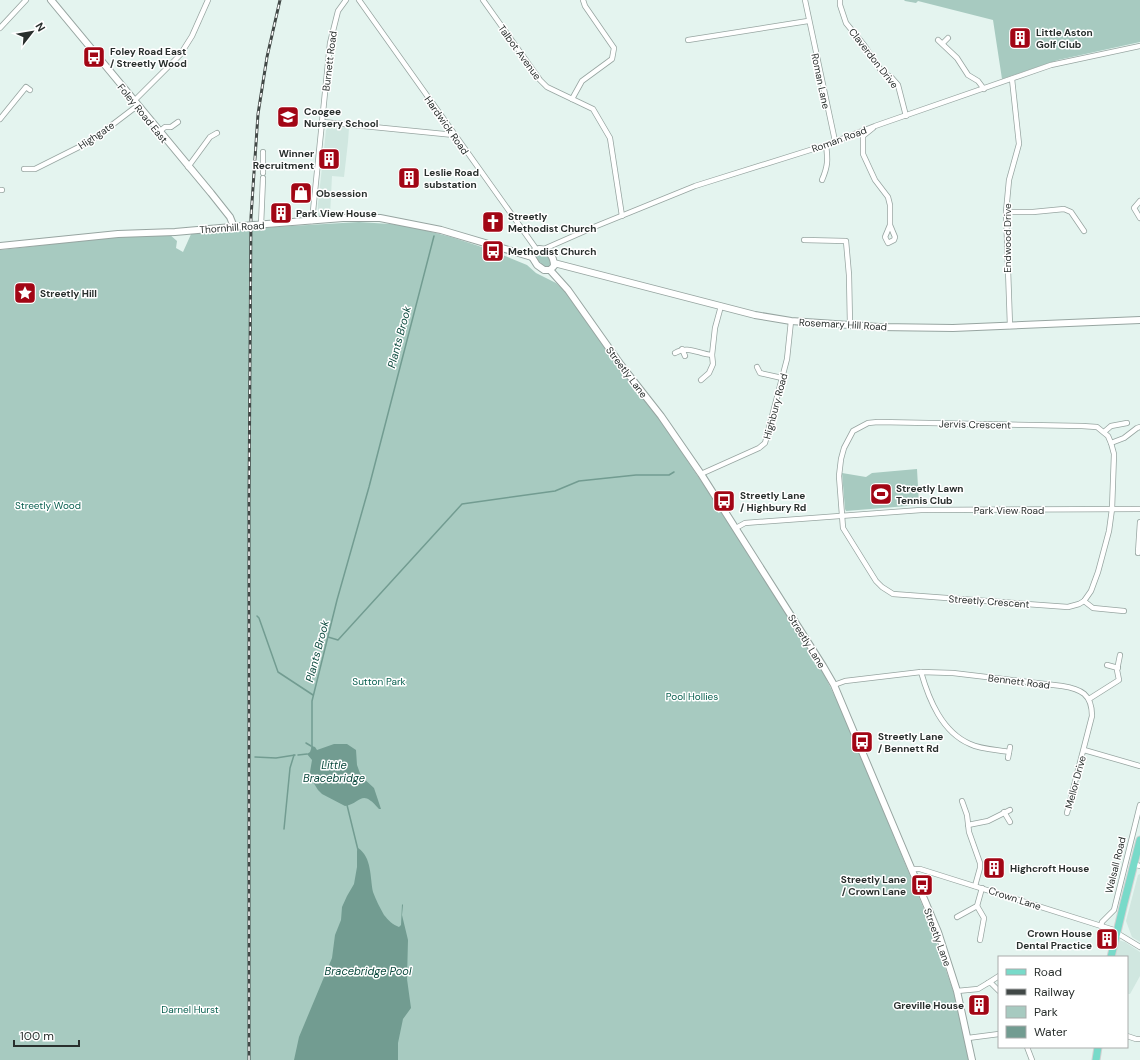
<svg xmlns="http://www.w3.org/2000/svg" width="1140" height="1060" font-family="'DM Sans',sans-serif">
<rect width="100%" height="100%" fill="#e4f4ef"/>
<g fill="#d0e7e0">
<polygon points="329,127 349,128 348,142 344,177 332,176 330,216 318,216 318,204 326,130"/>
<polygon points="1140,874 1140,942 1132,937 1126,921 1138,875"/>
<polygon points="1118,940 1125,942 1140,952 1140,976 1130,994 1127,994 1127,957 1113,957"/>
</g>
<g fill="#a7cac0">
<polygon points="904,0 1140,0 1140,42 1058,60 1002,79 993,20 918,1 916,3 905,1"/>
<polygon points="359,222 405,225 451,237 488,249 527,265 536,273 556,283 565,291 619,368 659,418 719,508 717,510 718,513 721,512 736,533 821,668 843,713 928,919 954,993 969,1060 0,1060 0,250 123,236 169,234 177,241 176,248 183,252 192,232"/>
<path d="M539,252C546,251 549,257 551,263L550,266L545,267C540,264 534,261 536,254Z"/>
<polygon points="917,469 919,505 846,511 845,509 842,473 866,477 872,473"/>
</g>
<g fill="#729c91">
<path d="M334,744H347L356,750L357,765L361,776L374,788L381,809H379C361,788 362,803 345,806L322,794L318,790L313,782L310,772L312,760L307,754L310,752L312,746L315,747L317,750Z"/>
<path d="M358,848C372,857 370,878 373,892C376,900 380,908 384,915C388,920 393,925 399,927L401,925L402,904L403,905L402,915L408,940L407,979L411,1008L403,1019L398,1043V1060H294L299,1037L332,958L335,935L341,920L342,907L347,896L354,884L357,867V851Z"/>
</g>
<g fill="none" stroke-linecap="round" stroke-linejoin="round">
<g stroke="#729c91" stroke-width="1.5">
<polyline points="257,616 259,618 278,672 313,695"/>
<polyline points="328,637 338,640 462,504 555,491 579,481 636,475 669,475 674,472"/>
<polyline points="306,743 311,746"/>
<polyline points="312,748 312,701 337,600 369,487 434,236"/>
<polyline points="298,755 307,754"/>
<polyline points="255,757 276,758 295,755"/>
<polyline points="347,805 358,850"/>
<polyline points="284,829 290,768 294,755"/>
</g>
<g stroke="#97a5a1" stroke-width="6">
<g id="street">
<polyline points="359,0 537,250"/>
<polyline points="483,0 540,80 547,87 593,109 610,138 622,216"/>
<polyline points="805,0 835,141"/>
<polyline points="840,0 840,5 846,23 864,45 882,72 891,77 898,85 906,116"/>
<polyline points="0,28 26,0"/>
<polyline points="688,40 808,21"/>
<polyline points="938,40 957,58 968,75 978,81 984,89"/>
<polyline points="943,43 948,38"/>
<polyline points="572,99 582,81 612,59 614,48 585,6 583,0"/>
<polyline points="134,101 180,55 192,36 208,0"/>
<polyline points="0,119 26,87 30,90"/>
<polyline points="323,122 454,135"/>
<polyline points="873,128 863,136 863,154 875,180 888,197 890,205 890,225 895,237 894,240 888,243 885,237 890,225"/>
<polyline points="159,132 165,127 171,127 178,122"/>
<polyline points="188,167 210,137 217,133"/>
<polyline points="24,169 35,169 91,141 137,106"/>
<polyline points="263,173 263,152"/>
<path d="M822,180C828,166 828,160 826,145"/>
<polyline points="0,190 2,190"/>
<polyline points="1140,201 1134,208 1140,218"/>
<polyline points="1006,212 1033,212 1064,209 1071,212 1084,231"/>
<polyline points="312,221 330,43 338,11 346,0"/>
<polyline points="261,225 263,178"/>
<polyline points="804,240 846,241 849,275 850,325"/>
<polyline points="544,249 594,227 695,186 826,145 875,126 1051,65 1140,46"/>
<polyline points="1010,326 1006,212 1009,180 1019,144 1012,79"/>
<polyline points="682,349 685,356"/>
<path d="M675,353C688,345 698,354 712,355"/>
<polyline points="757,367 760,373 782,378"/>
<polyline points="701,380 709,373 713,364 712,355 715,328 721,306"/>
<polygon points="878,422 1082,426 1097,427 1108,436 1111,443 1114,454 1112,509 1109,531 1098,572 1091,591 1084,601 1079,604 1068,607 893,594 882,587 876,581 843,528 839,476 841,459 844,448 853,431 868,423"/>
<polyline points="1104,432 1111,426 1127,423"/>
<polyline points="1111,443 1124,438 1137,428 1140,427"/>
<polyline points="701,474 759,448 765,443 787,359 791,321"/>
<polyline points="736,528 745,523 921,510 1140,509"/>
<polyline points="1138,553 1140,522"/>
<polyline points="1084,601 1093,608 1124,611"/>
<polyline points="1107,665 1118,668"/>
<path d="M921,672C929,700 942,732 970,744C980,749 997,750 1009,752"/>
<path d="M834,685L845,681L921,672L953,673L1062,686C1081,689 1092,694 1092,716L1067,813"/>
<polyline points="1089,699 1119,680 1117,670 1120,655"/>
<polyline points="1084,750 1140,766"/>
<polyline points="1008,758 1010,747"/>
<polyline points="962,801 967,815 969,832 980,863 980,868 975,886"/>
<polyline points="1004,812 1010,822"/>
<polyline points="968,825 988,821 1010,810"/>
<polyline points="1134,864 1140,866"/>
<polyline points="912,869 920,869 1117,931"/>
<polyline points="977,906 984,918 980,940"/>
<polyline points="957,917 977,906 982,888"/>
<polyline points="1101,926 1102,922 1114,910 1140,805"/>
<polyline points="1117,933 1140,947"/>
<polyline points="988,983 999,976"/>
<polyline points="957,991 978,989 988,983 991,983 999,991"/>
<polyline points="1127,1036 1136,1039 1140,1039"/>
<polyline points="968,1038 999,1034"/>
<polyline points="1027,1047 1032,1060"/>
</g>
</g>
<g stroke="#97a5a1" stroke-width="8">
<g id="secondary">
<polyline points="51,0 211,193 230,217 234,227"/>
<polyline points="253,225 343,218 380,218 441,230 532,257"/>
<polyline points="0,246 118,234 175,232 243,226"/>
<path d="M539,249C548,249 554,256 554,266L550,270H544L537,265L532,257L534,251Z"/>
<polyline points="554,263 755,315 791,321 879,327 953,328 1140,320"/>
<polyline points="550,270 568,290 621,365 661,416 701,474 823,666 834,685 938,932 957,991 972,1060"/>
</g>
</g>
<g stroke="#d0d1d1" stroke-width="9">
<g id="primary">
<polyline points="1111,957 1123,907 1140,840"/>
<polyline points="1096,1060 1098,1047"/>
</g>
</g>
<use href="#street" stroke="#fff" stroke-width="4.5"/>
<use href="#secondary" stroke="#fff" stroke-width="6"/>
<use href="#primary" stroke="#78dac9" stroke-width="7"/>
<g stroke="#414846" stroke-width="3">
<polyline id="rail" points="249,1060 249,503 251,217 258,114 267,57 280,0"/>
</g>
<use href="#rail" stroke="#fff" stroke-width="1.5" stroke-dasharray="4.5" stroke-linecap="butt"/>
<g stroke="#97a5a1" stroke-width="8" stroke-linecap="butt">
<polyline id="secondary-bridge" points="243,226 253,225"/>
</g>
<use href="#secondary-bridge" stroke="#fff" stroke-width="6"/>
</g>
<defs>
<g id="building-square" transform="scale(1.15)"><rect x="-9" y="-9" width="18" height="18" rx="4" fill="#a20615" stroke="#fff"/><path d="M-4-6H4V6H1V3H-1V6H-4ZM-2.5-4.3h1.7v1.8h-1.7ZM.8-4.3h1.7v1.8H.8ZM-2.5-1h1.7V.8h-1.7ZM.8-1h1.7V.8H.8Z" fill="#fff"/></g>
<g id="bus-square" transform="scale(1.15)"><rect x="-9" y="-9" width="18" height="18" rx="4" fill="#a20615" stroke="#fff"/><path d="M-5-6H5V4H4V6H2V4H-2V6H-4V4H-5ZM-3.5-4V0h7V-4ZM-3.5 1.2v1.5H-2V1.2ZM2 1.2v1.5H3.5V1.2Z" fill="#fff"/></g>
<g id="school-square" transform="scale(1.15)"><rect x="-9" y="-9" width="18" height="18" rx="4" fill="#a20615" stroke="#fff"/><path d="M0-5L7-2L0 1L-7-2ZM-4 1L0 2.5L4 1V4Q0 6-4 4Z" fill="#fff"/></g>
<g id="shop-square" transform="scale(1.15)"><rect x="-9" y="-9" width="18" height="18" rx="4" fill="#a20615" stroke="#fff"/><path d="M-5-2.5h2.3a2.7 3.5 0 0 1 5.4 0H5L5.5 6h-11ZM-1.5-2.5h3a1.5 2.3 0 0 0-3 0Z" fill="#fff"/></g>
<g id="church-square" transform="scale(1.15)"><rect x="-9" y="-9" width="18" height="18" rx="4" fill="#a20615" stroke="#fff"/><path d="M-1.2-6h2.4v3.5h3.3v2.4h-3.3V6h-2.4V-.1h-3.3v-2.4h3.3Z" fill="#fff"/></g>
<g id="sight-square" transform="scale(1.15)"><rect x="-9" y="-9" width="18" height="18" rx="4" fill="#a20615" stroke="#fff"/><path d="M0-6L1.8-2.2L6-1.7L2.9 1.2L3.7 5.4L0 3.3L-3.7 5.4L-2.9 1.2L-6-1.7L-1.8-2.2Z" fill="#fff"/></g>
<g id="stadium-square" transform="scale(1.15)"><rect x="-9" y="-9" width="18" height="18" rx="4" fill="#a20615" stroke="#fff"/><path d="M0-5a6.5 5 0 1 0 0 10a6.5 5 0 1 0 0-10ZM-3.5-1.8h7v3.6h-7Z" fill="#fff"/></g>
</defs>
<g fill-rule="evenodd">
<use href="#building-square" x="1020" y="38"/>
<use href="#bus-square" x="94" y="57"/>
<use href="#school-square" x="288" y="117"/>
<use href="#building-square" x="329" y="159"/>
<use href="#building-square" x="409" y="178"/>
<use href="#shop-square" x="301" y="193"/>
<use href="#building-square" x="281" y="213"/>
<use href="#church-square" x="493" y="222"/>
<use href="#bus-square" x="493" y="251"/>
<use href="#sight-square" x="25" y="293"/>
<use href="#stadium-square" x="881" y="494"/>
<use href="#bus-square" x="724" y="501"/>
<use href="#bus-square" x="862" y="742"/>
<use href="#building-square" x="994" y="868"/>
<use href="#bus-square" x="922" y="885"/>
<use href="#building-square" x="1107" y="939"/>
<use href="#building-square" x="979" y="1005"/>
</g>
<g text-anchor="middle" stroke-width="3" stroke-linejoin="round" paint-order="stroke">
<g font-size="10" font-weight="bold" fill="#292f2d" stroke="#fff" text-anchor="start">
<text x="1036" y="36">Little Aston<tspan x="1036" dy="12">Golf Club</tspan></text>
<text x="110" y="55">Foley Road East<tspan x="110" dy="12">/ Streetly Wood</tspan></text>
<text x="304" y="115">Coogee<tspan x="304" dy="12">Nursery School</tspan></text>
<text x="314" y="157" text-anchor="end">Winner<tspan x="314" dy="12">Recruitment</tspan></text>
<text x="424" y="176">Leslie Road<tspan x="424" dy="12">substation</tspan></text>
<text x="316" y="197">Obsession</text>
<text x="296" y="217">Park View House</text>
<text x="508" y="220">Streetly<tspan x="508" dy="12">Methodist Church</tspan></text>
<text x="508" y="255">Methodist Church</text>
<text x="40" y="297">Streetly Hill</text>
<text x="896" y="492">Streetly Lawn<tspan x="896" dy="12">Tennis Club</tspan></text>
<text x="740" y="499">Streetly Lane<tspan x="740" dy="12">/ Highbury Rd</tspan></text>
<text x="878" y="740">Streetly Lane<tspan x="878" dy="12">/ Bennett Rd</tspan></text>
<text x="1010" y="872">Highcroft House</text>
<text x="906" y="883" text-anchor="end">Streetly Lane<tspan x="906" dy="12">/ Crown Lane</tspan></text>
<text x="1092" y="937" text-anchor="end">Crown House<tspan x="1092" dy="12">Dental Practice</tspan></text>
<text x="964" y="1009" text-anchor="end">Greville House</text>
</g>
<g font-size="10" fill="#292f2d" stroke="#fff">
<text transform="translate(520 52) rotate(54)" y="4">Talbot Avenue</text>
<text transform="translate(874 58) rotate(52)" y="4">Claverdon Drive</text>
<text transform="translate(329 61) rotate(-83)" y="4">Burnett Road</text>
<text transform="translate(821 81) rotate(78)" y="4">Roman Lane</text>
<text transform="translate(143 113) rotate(51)" y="4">Foley Road East</text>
<text transform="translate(447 125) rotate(55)" y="4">Hardwick Road</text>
<text transform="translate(96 135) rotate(-34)" y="4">Highgate</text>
<text transform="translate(839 139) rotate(-20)" y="4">Roman Road</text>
<text transform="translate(232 227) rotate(-4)" y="4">Thornhill Road</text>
<text transform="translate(1007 238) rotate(-90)" y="4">Endwood Drive</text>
<text transform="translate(843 324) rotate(3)" y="4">Rosemary Hill Road</text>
<text transform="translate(627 372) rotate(53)" y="4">Streetly Lane</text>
<text transform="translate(775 406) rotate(-75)" y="4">Highbury Road</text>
<text transform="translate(975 424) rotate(1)" y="4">Jervis Crescent</text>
<text x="1009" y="514">Park View Road</text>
<text transform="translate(989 601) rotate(4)" y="4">Streetly Crescent</text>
<text transform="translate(807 641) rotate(58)" y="4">Streetly Lane</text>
<text transform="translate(1019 681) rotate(7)" y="4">Bennett Road</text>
<text transform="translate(1075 782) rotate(-75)" y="4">Mellor Drive</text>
<text transform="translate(1115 865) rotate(-76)" y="4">Walsall Road</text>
<text transform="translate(1015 898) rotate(18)" y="4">Crown Lane</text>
<text transform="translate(938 937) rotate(70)" y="4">Streetly Lane</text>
</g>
<g font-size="10" fill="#0a6050" stroke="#fff">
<text x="48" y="509">Streetly Wood</text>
<text x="379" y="685">Sutton Park</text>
<text x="692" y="700">Pool Hollies</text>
<text x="190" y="1013">Darnel Hurst</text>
</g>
<g font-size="11" font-style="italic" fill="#0b493d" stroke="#fff">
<text transform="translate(399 337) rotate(-75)" y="4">Plants Brook</text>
<text transform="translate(317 651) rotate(-75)" y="4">Plants Brook</text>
<text x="334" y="769">Little<tspan x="334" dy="13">Bracebridge</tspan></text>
<text x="368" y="975">Bracebridge Pool</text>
</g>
</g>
<rect x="998" y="956" width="130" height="92" fill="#ffffff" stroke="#a9acab"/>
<rect x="1006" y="969" width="20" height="6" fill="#78dac9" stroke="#a9acab"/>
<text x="1034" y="976" font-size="12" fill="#292f2d">Road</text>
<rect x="1006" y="989" width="20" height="6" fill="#414846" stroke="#a9acab"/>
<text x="1034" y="996" font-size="12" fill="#292f2d">Railway</text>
<rect x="1006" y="1006" width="20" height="12" fill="#a7cac0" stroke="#a9acab"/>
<text x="1034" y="1016" font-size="12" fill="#292f2d">Park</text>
<rect x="1006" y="1026" width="20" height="12" fill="#729c91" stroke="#a9acab"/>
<text x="1034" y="1036" font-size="12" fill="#292f2d">Water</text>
<g transform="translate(32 32) rotate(59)" stroke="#ffffff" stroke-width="3" paint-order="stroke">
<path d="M0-3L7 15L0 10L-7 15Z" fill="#292f2d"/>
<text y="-6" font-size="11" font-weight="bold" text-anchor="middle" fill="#292f2d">N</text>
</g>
<path d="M14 1040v6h65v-6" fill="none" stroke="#292f2d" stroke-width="2"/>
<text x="20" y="1040" font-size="12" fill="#292f2d" stroke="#ffffff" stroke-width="3" paint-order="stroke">100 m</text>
</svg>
